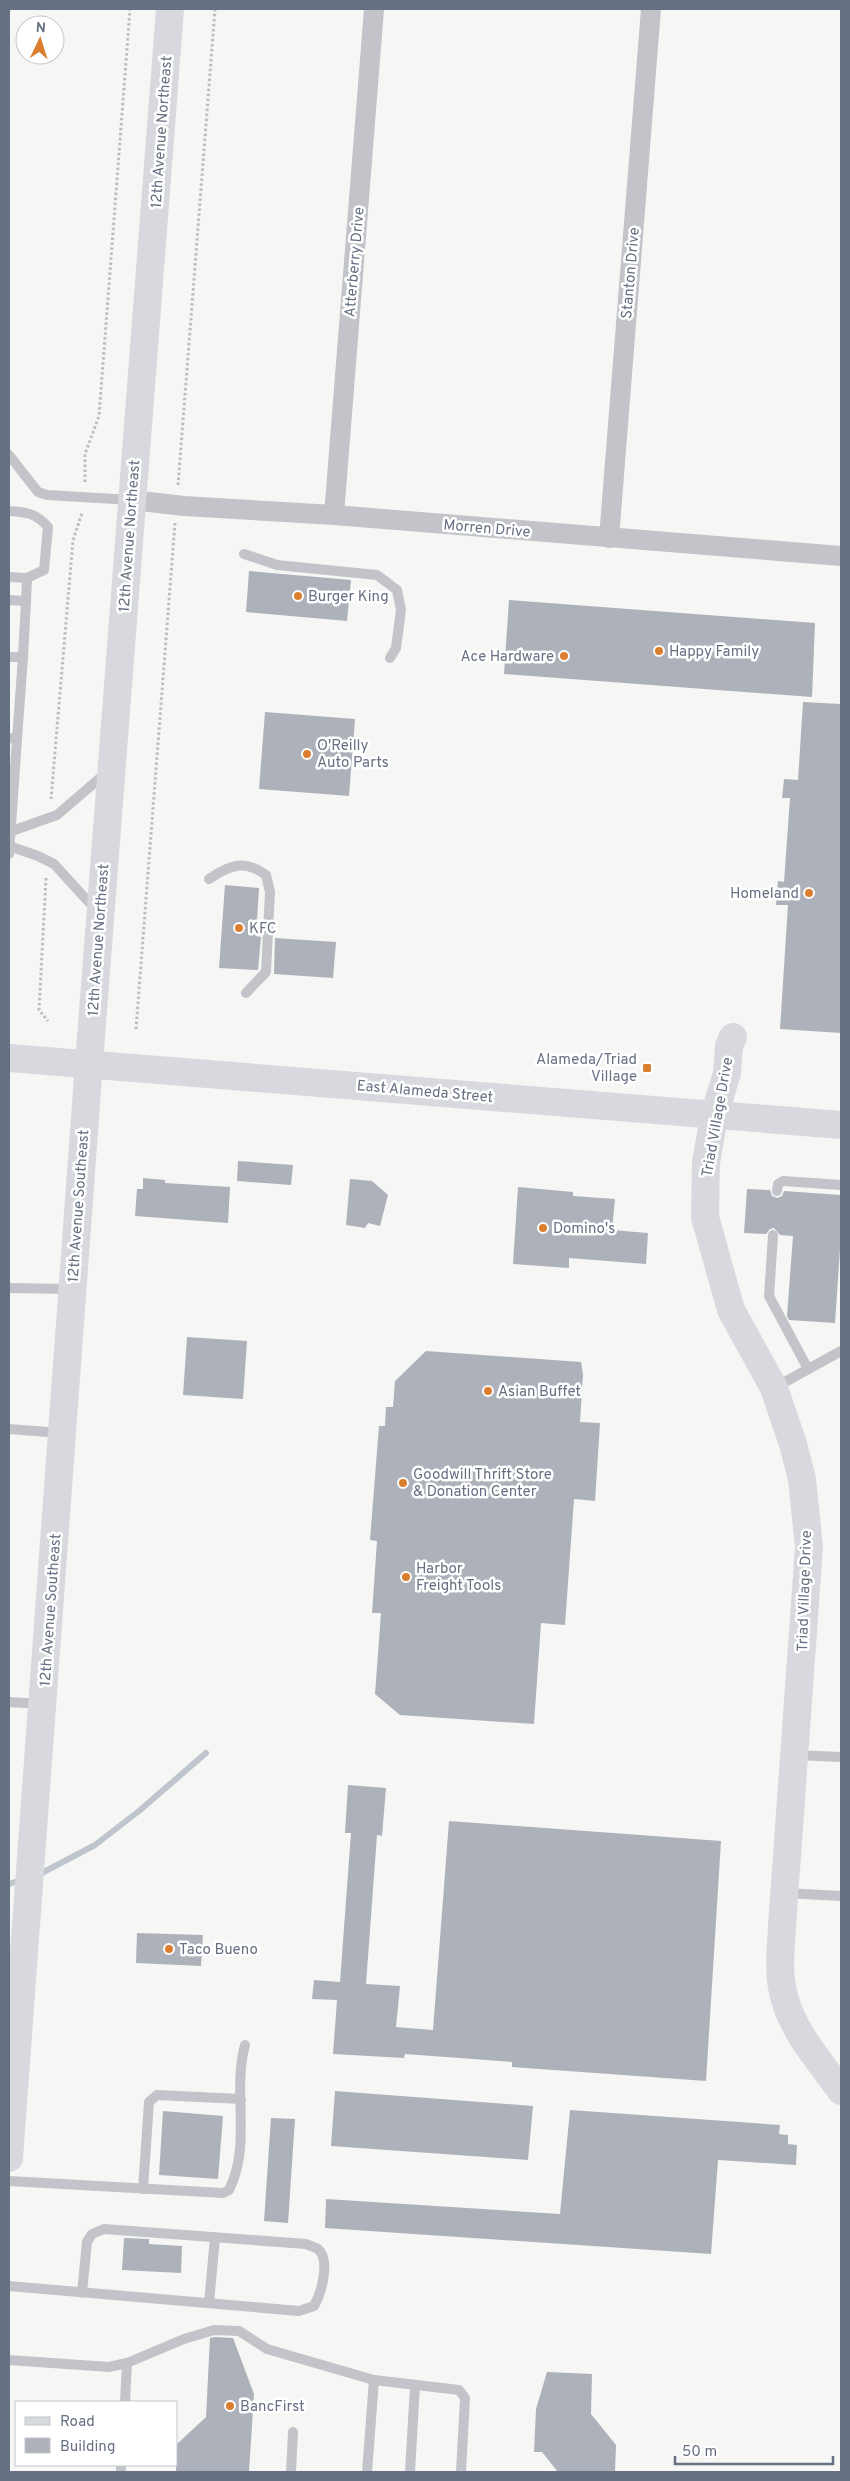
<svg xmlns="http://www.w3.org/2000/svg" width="850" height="2481" font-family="Overpass,sans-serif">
<rect width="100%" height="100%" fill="#f6f7f4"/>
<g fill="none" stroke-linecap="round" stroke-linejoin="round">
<g stroke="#bec5cd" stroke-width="6">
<polyline points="38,1875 95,1845 139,1811 206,1753"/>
<polyline points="9,1884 21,1880"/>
</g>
</g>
<g fill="#adb1b9">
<polygon points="249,571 351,580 347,621 246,612"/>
<polygon points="509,600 815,623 812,697 504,674"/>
<polygon points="803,702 841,704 841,1033 780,1029 788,905 776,905 778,881 784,882 790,798 782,798 784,779 798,780"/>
<polygon points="265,712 355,719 349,796 259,789"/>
<polygon points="225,885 259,888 256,936 261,937 258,970 219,968"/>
<polygon points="275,938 336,942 333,978 274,974"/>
<polygon points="238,1161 293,1165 291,1185 237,1181"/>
<polygon points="143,1178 165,1180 165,1183 230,1187 228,1223 135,1216 137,1189 143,1189"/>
<polygon points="350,1179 372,1181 388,1195 380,1226 368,1223 365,1228 346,1225"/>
<polygon points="518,1187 573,1192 573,1196 615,1199 612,1230 648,1233 646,1264 569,1258 569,1268 513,1264"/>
<polygon points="747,1189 770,1190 772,1196 777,1198 782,1196 784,1191 841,1195 841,1235 835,1323 789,1320 787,1316 793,1236 780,1235 774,1228 770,1229 766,1234 744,1233"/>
<polygon points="187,1337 247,1341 243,1399 183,1395"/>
<polygon points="426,1351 581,1362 583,1374 580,1422 600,1423 595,1501 574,1499 565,1625 541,1623 534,1724 400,1715 375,1694 381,1613 372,1613 377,1541 370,1540 379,1426 385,1426 386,1407 393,1407 395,1381"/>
<polygon points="348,1785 386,1788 382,1836 377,1835 366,1984 400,1986 396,2027 433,2030 449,1821 721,1841 706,2081 512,2067 512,2062 405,2054 404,2058 333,2054 337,2000 312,1999 314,1980 340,1982 351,1833 345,1833"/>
<polygon points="137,1933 203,1935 201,1966 136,1963"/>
<polygon points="335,2091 533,2106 528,2160 331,2146"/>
<polygon points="570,2110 780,2125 779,2134 788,2135 788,2144 797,2145 796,2165 718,2160 711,2254 325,2228 326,2199 560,2214"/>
<polygon points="163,2111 223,2116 218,2179 159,2175"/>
<polygon points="271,2118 295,2119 288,2223 264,2221"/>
<polygon points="124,2238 149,2239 149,2244 182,2246 181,2273 122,2270"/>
<polygon points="215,2337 233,2338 254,2394 249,2472 176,2472 176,2445 206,2417 210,2338"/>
<polygon points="547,2372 592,2374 591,2414 616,2445 615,2472 558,2472 542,2452 534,2452 536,2409"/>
</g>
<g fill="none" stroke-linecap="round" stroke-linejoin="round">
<g stroke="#bcbdc0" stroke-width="3" stroke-dasharray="2.5 2.5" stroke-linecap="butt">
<polyline points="85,482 85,454 99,416 130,9"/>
<polyline points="178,485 215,9"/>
<polyline points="51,799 73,540 82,513"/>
<polyline points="46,878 39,1010 48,1021"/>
<polyline points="136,1029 175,523"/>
</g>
<g stroke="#c2c4c9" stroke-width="10">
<polyline points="9,455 38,492 47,495 132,500"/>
<path d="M9,511C26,512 36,513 48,527L44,570L27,578L9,577"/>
<polyline points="244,554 277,565 377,575 397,590 401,610 396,648 390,658"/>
<polyline points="9,600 26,601 23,657"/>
<polyline points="26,601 27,578"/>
<polyline points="9,657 23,657 17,739"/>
<polyline points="9,738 17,739 9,854"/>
<polyline points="9,832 57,815 107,772"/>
<polyline points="9,846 38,856 54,864 96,910"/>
<path d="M209,879C230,865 244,859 266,875L270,892L266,972L246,993"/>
<polyline points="777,1191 778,1184 783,1181 841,1185"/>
<polyline points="773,1235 769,1296 808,1369"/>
<polyline points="9,1288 70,1289"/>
<polyline points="774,1388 841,1351"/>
<polyline points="9,1429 61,1433"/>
<polyline points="9,1702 42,1704"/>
<polyline points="795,1755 841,1757"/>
<polyline points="785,1893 841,1896"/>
<path d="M9,2181L223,2193L229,2190C252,2144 232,2092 245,2045"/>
<polyline points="143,2189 149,2102 157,2095 241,2099"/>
<path d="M9,2286L299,2311L314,2306C321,2294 331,2260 318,2249C315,2247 310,2246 306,2244L104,2229L92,2234L87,2242L82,2293"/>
<polyline points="209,2303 215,2238"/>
<polyline points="9,2360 109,2367 127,2363 184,2339 214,2330 239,2331 267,2349 374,2380 459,2390 465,2398 461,2472"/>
<polyline points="125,2402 127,2363"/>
<polyline points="121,2472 121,2465"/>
<polyline points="291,2472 293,2432"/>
<polyline points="367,2472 374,2380"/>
<polyline points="410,2472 415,2386"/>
</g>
<g stroke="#c2c4c9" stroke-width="20">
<polyline points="132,500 184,506 334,515 841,556"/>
<polyline points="334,515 374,9"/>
<polyline points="609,538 651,9"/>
</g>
<g stroke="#d8d9df" stroke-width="28">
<path d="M733,1037L729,1046L727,1073L714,1116L706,1163L705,1217L731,1310L774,1388L793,1444L802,1479L809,1547L782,1926C781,1948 778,1971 783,1992C791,2030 819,2060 841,2091"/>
<polyline points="9,1058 841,1125"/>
</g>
<polyline stroke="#d8d9df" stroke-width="28" points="9,2158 89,1063 170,9"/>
</g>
<g fill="#db7e2f" stroke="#fff" stroke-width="2">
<circle cx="298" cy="596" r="5"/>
<circle cx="659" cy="651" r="5"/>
<circle cx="564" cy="656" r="5"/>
<circle cx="307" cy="754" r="5"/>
<circle cx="809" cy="893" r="5"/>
<circle cx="239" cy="928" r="5"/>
<rect x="642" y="1063" width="10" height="10" rx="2.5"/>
<circle cx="543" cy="1228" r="5"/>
<circle cx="488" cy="1391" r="5"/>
<circle cx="403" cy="1483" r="5"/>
<circle cx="406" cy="1577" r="5"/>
<circle cx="169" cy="1949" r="5"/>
<circle cx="230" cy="2406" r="5"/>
</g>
<g text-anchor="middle" stroke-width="5" stroke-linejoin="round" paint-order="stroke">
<g font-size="15" fill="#677083" stroke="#fff">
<text transform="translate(161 132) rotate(-86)" y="5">12th Avenue Northeast</text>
<text transform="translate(354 262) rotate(-85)" y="5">Atterberry Drive</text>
<text transform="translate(630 273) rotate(-85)" y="5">Stanton Drive</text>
<text transform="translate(487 528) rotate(5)" y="5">Morren Drive</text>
<text transform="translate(129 536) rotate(-86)" y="5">12th Avenue Northeast</text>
<text transform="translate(98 940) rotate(-86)" y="5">12th Avenue Northeast</text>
<text transform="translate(425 1091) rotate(5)" y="5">East Alameda Street</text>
<text transform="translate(717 1117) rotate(-80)" y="5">Triad Village Drive</text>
<text transform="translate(78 1206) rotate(-86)" y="5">12th Avenue Southeast</text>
<text transform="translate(804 1591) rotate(-88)" y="5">Triad Village Drive</text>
<text transform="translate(50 1610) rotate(-86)" y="5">12th Avenue Southeast</text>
</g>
<g font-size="15" fill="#677083" stroke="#fff" text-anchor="start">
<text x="308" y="601">Burger King</text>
<text x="669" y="656">Happy Family</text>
<text x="554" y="661" text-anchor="end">Ace Hardware</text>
<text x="317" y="750">O'Reilly<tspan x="317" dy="17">Auto Parts</tspan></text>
<text x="799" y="898" text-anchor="end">Homeland</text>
<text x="249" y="933">KFC</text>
<text x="637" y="1064" text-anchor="end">Alameda/Triad<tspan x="637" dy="17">Village</tspan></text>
<text x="553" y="1233">Domino's</text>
<text x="498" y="1396">Asian Buffet</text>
<text x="413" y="1479">Goodwill Thrift Store<tspan x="413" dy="17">&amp; Donation Center</tspan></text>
<text x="416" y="1573">Harbor<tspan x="416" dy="17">Freight Tools</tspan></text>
<text x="179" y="1954">Taco Bueno</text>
<text x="240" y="2411">BancFirst</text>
</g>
</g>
<rect width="850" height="2481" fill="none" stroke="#677083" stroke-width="20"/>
<rect x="15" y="2401" width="162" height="65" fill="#ffffff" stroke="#c2c6cd"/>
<rect x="25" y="2417" width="25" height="8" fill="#d8d9df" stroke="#c2c6cd"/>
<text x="60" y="2426" font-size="15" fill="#677083">Road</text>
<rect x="25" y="2438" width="25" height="15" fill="#adb1b9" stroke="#c2c6cd"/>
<text x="60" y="2451" font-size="15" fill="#677083">Building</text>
<g transform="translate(40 40) rotate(4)"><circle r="24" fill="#ffffff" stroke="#c2c6cd"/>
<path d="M0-4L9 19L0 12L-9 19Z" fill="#db7e2f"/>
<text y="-8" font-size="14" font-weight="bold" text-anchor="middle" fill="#677083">N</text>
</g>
<path d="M675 2456v8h158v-8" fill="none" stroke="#677083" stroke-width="2.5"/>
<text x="682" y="2456" font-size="15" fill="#677083" stroke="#ffffff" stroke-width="4" paint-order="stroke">50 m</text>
</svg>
